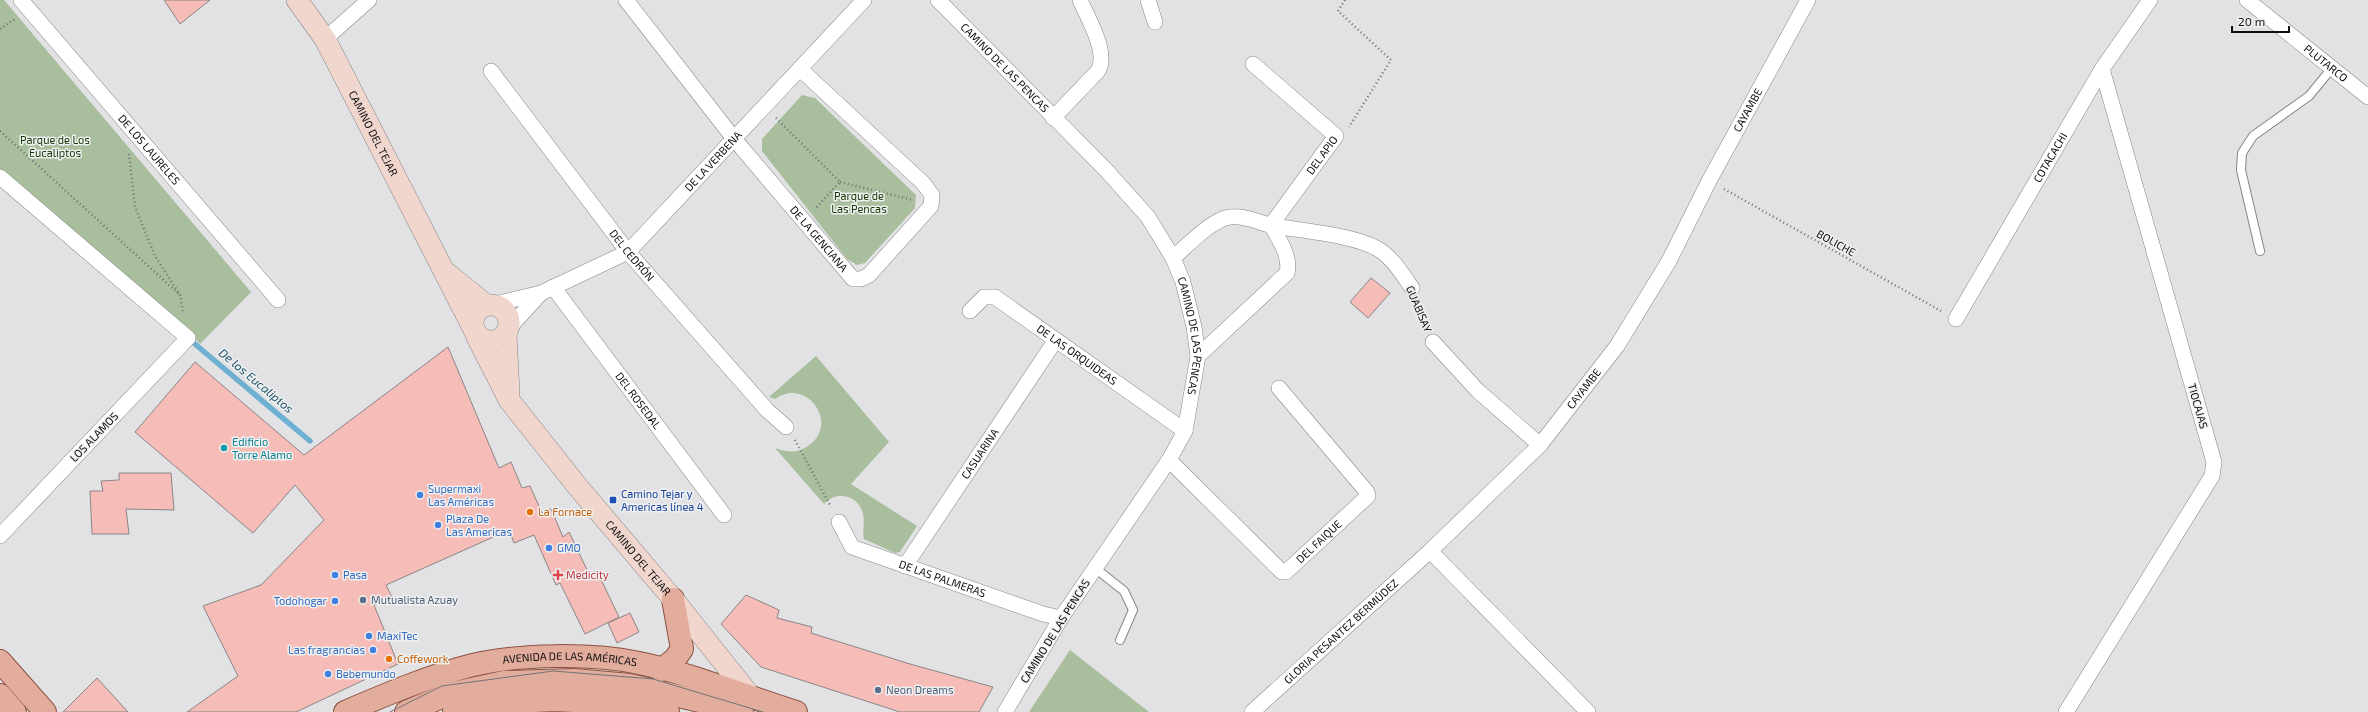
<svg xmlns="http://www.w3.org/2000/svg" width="2368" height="712" font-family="'Exo 2',sans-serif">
<rect width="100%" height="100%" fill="#e2e2e5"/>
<g fill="#a8be9c">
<polygon points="0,0 4,0 251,292 200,344 186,329 0,171"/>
<polygon points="802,95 815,98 916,195 915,208 865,263 857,265 847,259 762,151 762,139"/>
<path d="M816,356L889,442L851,484L917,526L900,552L895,553L864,539C862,530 865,522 863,514C859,495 836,490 824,504L775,448C787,452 797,454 808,446C841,424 806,376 775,399L769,397Z"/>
<polygon points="1070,650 1149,712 1029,712"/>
</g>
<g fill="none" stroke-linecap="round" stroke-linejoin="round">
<polyline stroke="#6eb0d1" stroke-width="5.5" points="189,339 310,441"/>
</g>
<g fill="#f6bdb8" stroke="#898686">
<polygon points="164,0 210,0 180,24"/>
<polygon points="1371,278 1390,293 1368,318 1350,302"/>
<polygon points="448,347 499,468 511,462 522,488 530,486 542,513 551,509 563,537 569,532 589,574 597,571 619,617 585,634 560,583 556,585 534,535 514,543 509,530 386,585 392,597 374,605 398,664 296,712 187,712 238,676 203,606 261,585 324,520 295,485 253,533 135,432 195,362 304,455"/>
<polygon points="119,473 171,473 174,510 126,509 129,534 92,534 90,491 103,491 101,481 119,480"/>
<polygon points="746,595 779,610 777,618 812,627 811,633 910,664 993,687 979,712 900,712 761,667 721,624"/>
<polygon points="630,613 639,632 617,643 608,623"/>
<polygon points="97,678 128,712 63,712"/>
</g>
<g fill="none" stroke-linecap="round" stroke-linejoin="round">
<g stroke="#858688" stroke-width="10">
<g id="lane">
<polyline points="2260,251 2241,170 2242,153 2253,136 2309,96 2332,68"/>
<polyline points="1095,568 1124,591 1133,610 1120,640"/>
</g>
</g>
<g stroke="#858688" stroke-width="16">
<g id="street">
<path id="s1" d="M21,0L278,300"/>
<path id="s2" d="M626,0L735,140L853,279H861L869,275L931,206L932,195L923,183L800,69"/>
<path id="s3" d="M938,0L1106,170L1148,217L1173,258L1183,282L1194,327L1198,356L1185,431L1169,460L1061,618L1005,712"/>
<polyline points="1148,0 1155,22"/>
<path id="s4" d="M2247,0L2368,97"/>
<polyline points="325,39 369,0"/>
<path id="s5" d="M491,71L628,252L767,410L786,427"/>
<path d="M1053,118L1098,71C1109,54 1088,18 1080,0"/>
<polyline points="0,177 188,338 0,536"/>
<path d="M1173,258C1187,246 1212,219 1230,217C1246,215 1259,223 1274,226C1303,231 1354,235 1378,249C1393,258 1402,274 1412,288"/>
<path id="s6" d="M553,287L724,515"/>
<path id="s7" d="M492,305L541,293L628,252L864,0"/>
<path id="s8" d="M970,311L984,297H995L1185,431"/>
<path id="s9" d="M1956,319L2102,69L2150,0"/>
<polyline points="509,328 541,293"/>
<polyline points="1433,342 1478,391 1540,445"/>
<path id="s10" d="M1198,356L1287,273C1291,256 1279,240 1271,225L1336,136L1253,64"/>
<path id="s11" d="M1169,460L1282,572H1286L1368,496L1367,492L1279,388"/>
<path id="s12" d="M839,522L852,547L1043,614L1061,618"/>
<polyline points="1430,551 1588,712"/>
<path id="s13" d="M905,566L1055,341"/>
<path id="s14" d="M1252,712L1430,551L1540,445L1617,346L1669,261L1709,181L1808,0"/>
<polyline points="2066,712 2212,476 2214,462 2102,69"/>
</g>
</g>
<g stroke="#858688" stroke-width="22">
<g id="secondary">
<path id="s15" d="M297,0L325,39L474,330"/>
<polyline points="448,274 486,305"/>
<circle cx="491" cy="323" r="18"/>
<polyline points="506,334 509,393"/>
<path id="s16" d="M476,335L509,400L578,487L673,599L751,697"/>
</g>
</g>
<g stroke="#8b5241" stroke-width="24">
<g id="primary">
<polyline points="0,661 45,712"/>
<polyline points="661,670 675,659 682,649 673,599"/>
<polyline points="0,695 15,712"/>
<path id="s17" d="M345,712C387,694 429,676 473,665C520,654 592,653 639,663C692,674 745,696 796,712"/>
<polyline points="406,712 449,694 504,682 574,680 630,685 726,707 742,712"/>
<polyline points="454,712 513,702 554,700 634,704 668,712"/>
</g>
</g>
<g stroke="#727274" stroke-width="2.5" stroke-dasharray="1 3" stroke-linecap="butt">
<polyline points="1345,0 1338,11 1391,60 1349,127"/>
<polyline points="0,29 15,19"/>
<polyline points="776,118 840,182 815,209"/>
<polyline points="0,131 180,295"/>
<polyline points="129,154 135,207 155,256 180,295 183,311"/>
<polyline points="840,182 913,200"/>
<polyline points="1724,189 1941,311"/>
<polyline points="1418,303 1427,327"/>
<polyline points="795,440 831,507"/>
</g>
<use href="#lane" stroke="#fff" stroke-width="8"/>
<use href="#street" stroke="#fff" stroke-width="15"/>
<use href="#secondary" stroke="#f1d6ce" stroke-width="21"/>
<use href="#primary" stroke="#e2ad9d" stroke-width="22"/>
<polyline stroke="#737375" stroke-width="1" points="390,712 442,686 553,671 653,679 763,712"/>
</g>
<circle fill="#0f9aa8" stroke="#eff0f2" stroke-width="1.5" cx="224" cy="448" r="4"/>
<g fill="#3f7fe0" stroke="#eff0f2" stroke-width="1.5">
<circle cx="420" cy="495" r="4"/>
<circle cx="438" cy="525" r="4"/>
<circle cx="549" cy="548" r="4"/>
<circle cx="335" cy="575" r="4"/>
<circle cx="335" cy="601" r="4"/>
<circle cx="369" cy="636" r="4"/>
<circle cx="373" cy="650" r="4"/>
<circle cx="328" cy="674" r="4"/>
</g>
<rect fill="#1a4fb4" stroke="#eff0f2" stroke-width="1.5" x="609" y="496" width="8" height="8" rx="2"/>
<g fill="#e8710a" stroke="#eff0f2" stroke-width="1.5">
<circle cx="530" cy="512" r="4"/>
<circle cx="389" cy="659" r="4"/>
</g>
<path fill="#e0444e" stroke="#eff0f2" stroke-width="1.5" d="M556 569h4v4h4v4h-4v4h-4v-4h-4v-4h4z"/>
<g fill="#5c6f8a" stroke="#eff0f2" stroke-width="1.5">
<circle cx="363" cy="600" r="4"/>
<circle cx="878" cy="690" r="4"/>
</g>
<g text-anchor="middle" stroke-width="3" stroke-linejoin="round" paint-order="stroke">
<g font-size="11" fill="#0e0e0f" stroke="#eff0f2">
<text dy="4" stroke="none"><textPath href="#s4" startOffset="101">PLUTARCO</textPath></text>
<text dy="4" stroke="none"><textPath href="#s3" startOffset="95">CAMINO DE LAS PENCAS</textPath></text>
<text dy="4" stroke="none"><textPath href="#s14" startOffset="788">CAYAMBE</textPath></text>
<text dy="4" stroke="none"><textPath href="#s15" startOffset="154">CAMINO DEL TEJAR</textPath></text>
<text dy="4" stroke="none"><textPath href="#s1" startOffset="197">DE LOS LAURELES</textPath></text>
<text dy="4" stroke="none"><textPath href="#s10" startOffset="260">DEL APIO</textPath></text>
<text dy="4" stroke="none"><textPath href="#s9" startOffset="187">COTACACHI</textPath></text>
<text dy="4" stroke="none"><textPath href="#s7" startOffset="271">DE LA VERBENA</textPath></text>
<text dy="4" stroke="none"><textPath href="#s2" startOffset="307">DE LA GENCIANA</textPath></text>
<text transform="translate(1836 243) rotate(29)" y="4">BOLICHE</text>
<text dy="4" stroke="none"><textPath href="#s5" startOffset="232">DEL CEDRÓN</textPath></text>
<text transform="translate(1419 309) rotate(67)" y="4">GUABISAY</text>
<text dy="4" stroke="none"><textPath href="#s3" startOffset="431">CAMINO DE LAS PENCAS</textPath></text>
<text dy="4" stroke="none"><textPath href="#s8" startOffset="131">DE LAS ORQUIDEAS</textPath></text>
<text dy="4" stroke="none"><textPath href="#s14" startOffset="464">CAYAMBE</textPath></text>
<text dy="4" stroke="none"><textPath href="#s6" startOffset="142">DEL ROSEDAL</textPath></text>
<text transform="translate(2198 406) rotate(74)" y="4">TIOCAJAS</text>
<text transform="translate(94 437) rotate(-46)" y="4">LOS ALAMOS</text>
<text dy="4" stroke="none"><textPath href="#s13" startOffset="135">CASUARINA</textPath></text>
<text dy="4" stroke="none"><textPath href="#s11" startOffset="208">DEL FAIQUE</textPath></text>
<text dy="4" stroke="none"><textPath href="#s16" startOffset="277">CAMINO DEL TEJAR</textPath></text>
<text dy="4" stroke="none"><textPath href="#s12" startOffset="124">DE LAS PALMERAS</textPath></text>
<text transform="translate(1055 631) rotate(-58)" y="4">CAMINO DE LAS PENCAS</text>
<text dy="4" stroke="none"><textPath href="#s14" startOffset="120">GLORIA PESANTEZ BERMÚDEZ</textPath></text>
<text dy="4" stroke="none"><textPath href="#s17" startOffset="234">AVENIDA DE LAS AMÉRICAS</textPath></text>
</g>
<g font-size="11" fill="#163600" stroke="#eff0f2">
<text x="55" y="144">Parque de Los<tspan x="55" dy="13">Eucaliptos</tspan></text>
<text x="859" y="200">Parque de<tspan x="859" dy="13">Las Pencas</tspan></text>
</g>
<g font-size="11" fill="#0d838f" stroke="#eff0f2" text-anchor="start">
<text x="232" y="446">Edificio<tspan x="232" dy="13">Torre Alamo</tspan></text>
</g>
<g font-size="11" fill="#366cbe" stroke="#eff0f2" text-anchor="start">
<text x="428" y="493">Supermaxi<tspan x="428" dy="13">Las Américas</tspan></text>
<text x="446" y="523">Plaza De<tspan x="446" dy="13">Las Americas</tspan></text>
<text x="557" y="552">GMO</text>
<text x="343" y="579">Pasa</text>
<text x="327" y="605" text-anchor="end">Todohogar</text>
<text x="377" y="640">MaxiTec</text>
<text x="365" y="654" text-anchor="end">Las fragrancias</text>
<text x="336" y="678">Bebemundo</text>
</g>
<g font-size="11" fill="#164399" stroke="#eff0f2" text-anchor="start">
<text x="621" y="498">Camino Tejar y<tspan x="621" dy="13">Americas línea 4</tspan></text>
</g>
<g font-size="11" fill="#c56008" stroke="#eff0f2" text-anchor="start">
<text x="538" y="516">La Fornace</text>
<text x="397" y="663">Coffework</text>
</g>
<g font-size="11" fill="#be3a42" stroke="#eff0f2" text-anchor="start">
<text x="566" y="579">Medicity</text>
</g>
<g font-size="11" fill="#4e5e75" stroke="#eff0f2" text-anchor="start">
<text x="371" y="604">Mutualista Azuay</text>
<text x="886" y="694">Neon Dreams</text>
</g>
<g font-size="12" font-style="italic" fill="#1d5169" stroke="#eff0f2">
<text transform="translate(256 381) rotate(40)" y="4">De los Eucaliptos</text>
</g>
</g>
<path d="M2232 26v6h57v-6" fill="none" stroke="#0e0e0f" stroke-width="2"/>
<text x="2238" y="26" font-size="12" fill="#0e0e0f" stroke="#eff0f2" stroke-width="3" paint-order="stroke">20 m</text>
</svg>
